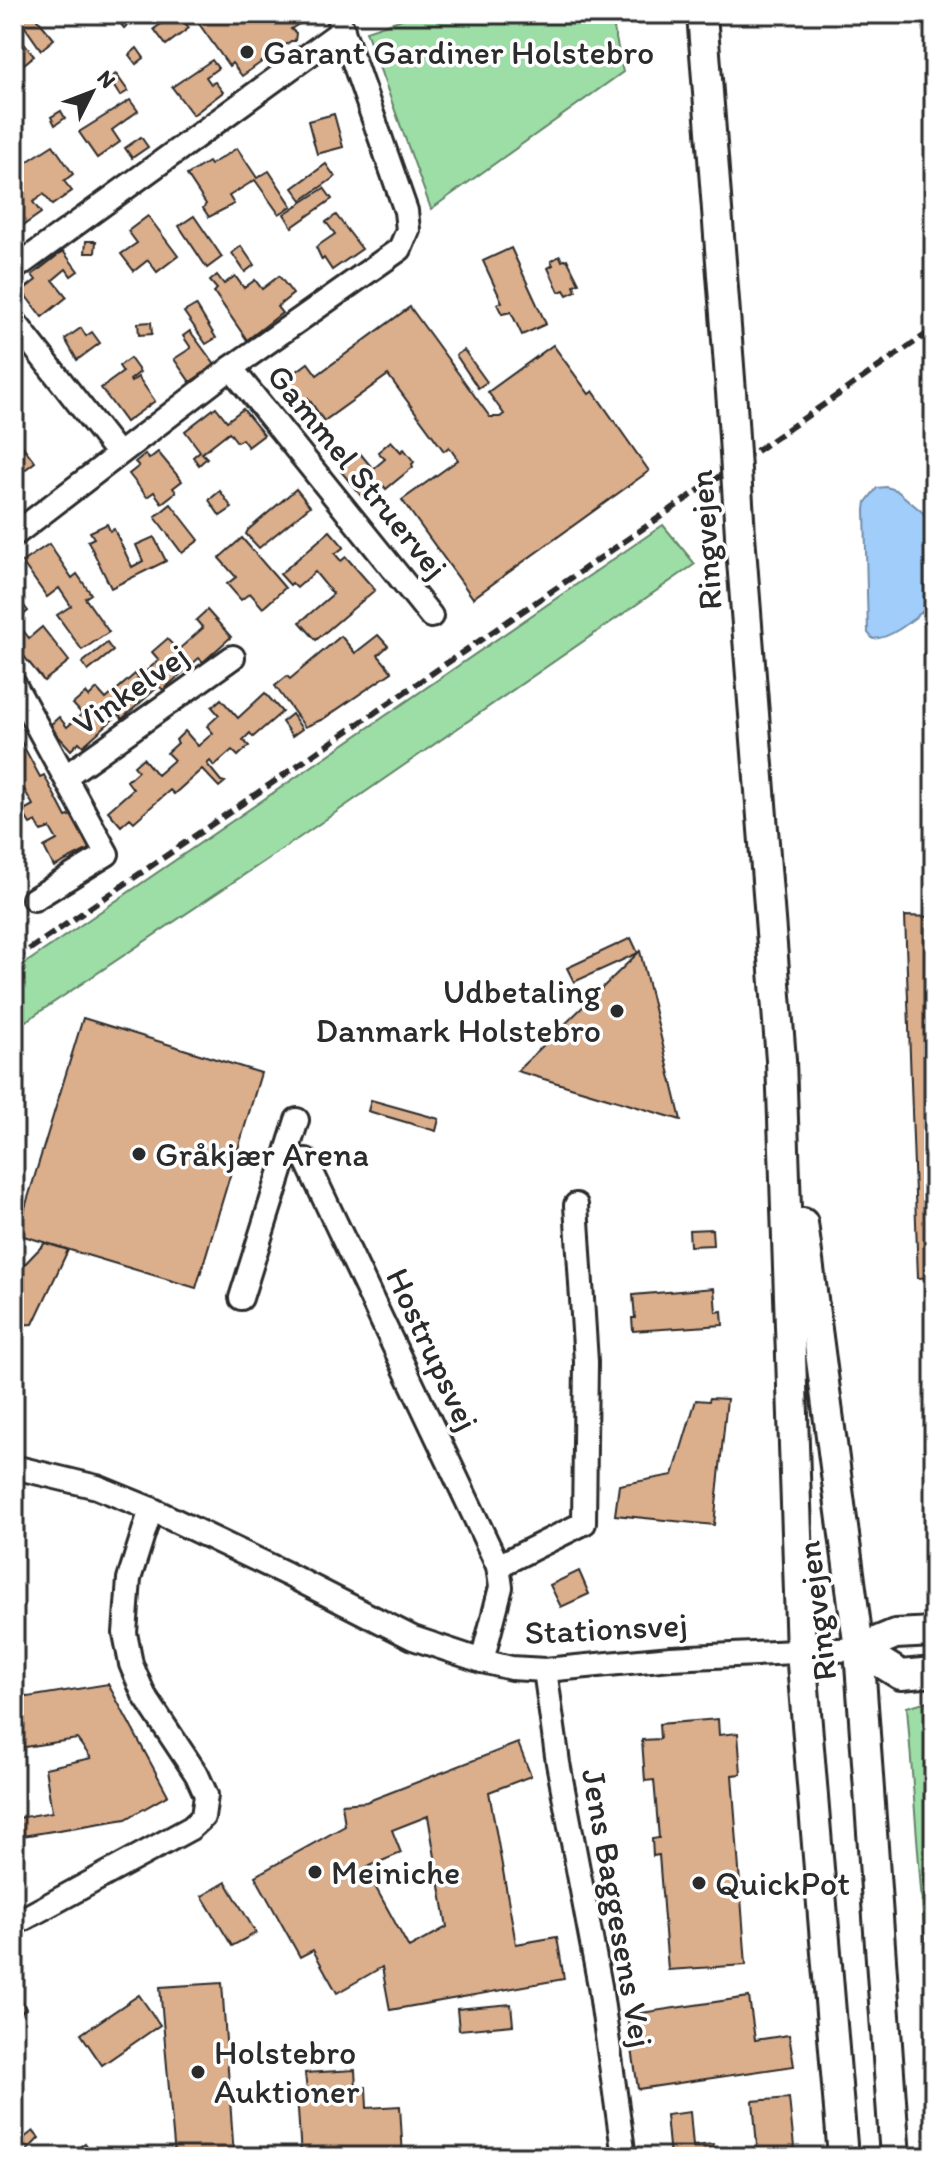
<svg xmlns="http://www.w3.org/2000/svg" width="948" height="2171" font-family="Itim,sans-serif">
<rect width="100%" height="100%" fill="#fff"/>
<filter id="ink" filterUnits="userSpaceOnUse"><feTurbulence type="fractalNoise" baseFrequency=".0125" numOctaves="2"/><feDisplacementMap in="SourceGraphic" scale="16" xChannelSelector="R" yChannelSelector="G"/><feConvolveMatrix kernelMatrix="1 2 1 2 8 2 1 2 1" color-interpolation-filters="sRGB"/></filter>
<g filter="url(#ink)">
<g fill="#9ddea7" stroke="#648469" stroke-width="2">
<polygon points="417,14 611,14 623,72 431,209 366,31"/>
<polygon points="663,525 695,564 293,842 14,1029 14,971"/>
<polygon points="934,1699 934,2060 907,1707"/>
</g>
<path fill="#a1cdfb" stroke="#728ca8" stroke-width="2" d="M886,487L896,490L934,522V602C917,615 895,638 873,639L868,633L865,510L866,502L877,488Z"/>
<g fill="#dbae8c" stroke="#2b2b2b" stroke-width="2" fill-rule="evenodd">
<polygon points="16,14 33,14 54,39 41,50"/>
<polygon points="113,14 131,14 135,19 124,28"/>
<polygon points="175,14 179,14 189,28 166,45 154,29"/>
<polygon points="192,14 296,14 302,22 291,29 296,33 295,41 291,41 242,76 232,63 229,66"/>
<polygon points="14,31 34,56 14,72"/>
<polygon points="137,48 144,58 136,64 129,55"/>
<polygon points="212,60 218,68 206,77 211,84 215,82 223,92 193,115 172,87"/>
<polygon points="116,74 128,91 120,96 109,79"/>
<polygon points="130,100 138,111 112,130 120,142 97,158 79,132"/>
<polygon points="61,111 65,118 55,125 51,117"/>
<polygon points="334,114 343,147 317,154 308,121"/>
<polygon points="141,137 148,147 132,158 125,148"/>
<polygon points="53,145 73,174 64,181 72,191 52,205 44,194 33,202 41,213 21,227 18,222 14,225 14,170"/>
<polygon points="237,148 257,178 269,171 292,206 279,214 255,180 229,196 234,204 209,217 203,208 206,204 187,175 208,162 210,165"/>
<polygon points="326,164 335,177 302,200 293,188"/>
<polygon points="324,188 332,199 292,227 284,214"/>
<polygon points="336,215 362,249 332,270 324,258 322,260 316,247 335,234 326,222"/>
<polygon points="148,216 178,256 157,272 148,260 134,271 121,254 137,243 128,231"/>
<polygon points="194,216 222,257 207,268 179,226"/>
<polygon points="86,241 96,241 95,253 85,253"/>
<polygon points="241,246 254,265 245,272 232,253"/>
<polygon points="511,248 546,324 522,335 511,312 502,314 497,304 502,302 483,261"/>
<polygon points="63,251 78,271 71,276 66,269 53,280 67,297 42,317 22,291 36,280 32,275"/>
<polygon points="560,256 562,261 567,259 579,283 574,285 576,291 567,295 564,290 559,292 548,268 553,265 551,261"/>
<polygon points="217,275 224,284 235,276 244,288 255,280 262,289 279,276 293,294 277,307 282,313 247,340 214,292 217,289 210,281"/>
<polygon points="196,305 216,338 206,344 184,312"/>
<polygon points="410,307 490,417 500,417 504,414 488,392 553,345 589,394 593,391 649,471 473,598 402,500 458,460 449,447 444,451 388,375 324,421 308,398 297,406 281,383 308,363 317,375"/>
<polygon points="151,322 152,334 139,335 138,323"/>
<polygon points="81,328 86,336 92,332 100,343 77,360 65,339"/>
<polygon points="190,331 215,365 190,382 174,359 191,348 183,336"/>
<polygon points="464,350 487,382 478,388 456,355"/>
<polygon points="130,358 140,372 130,380 131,382 138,377 155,401 126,422 101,388 123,372 119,366"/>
<polygon points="216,407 227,421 243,409 264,435 248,447 242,439 237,442 229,432 202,453 207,458 199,465 193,457 200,451 185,431"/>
<polygon points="14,435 35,462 14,478"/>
<polygon points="391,441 401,452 404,449 414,462 412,464 413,467 386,489 380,482 362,497 339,469 359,452 373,469 385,459 378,452"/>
<polygon points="158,452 182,481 173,488 176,492 162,503 154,492 147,497 129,474 139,466 135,462 145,454 149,459"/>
<polygon points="296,489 310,506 259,548 246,534 248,530"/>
<polygon points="220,491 232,508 220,516 209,500"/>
<polygon points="171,504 199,540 182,553 155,517"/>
<polygon points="107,524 110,531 114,529 132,567 143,561 136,545 154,537 166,561 111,588 88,541 94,538 90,532"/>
<polygon points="330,531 344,547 335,554 341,561 346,557 375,590 316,640 300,622 333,594 315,572 297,588 292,583 290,585 280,574"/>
<polygon points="242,538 285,588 263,608 250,593 241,600 227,584 236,577 219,558"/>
<polygon points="49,544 72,578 77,574 91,594 85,598 109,632 82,650 57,615 71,606 59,588 47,597 22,562"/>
<polygon points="14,593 28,611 16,621 29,638 42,627 69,661 44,681 18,649 14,652"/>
<polygon points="207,610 231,637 203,662 199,658 163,690 159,686 122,719 119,714 83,746 79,742 71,750 49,726 59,717 67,727 82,714 73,704 86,693 89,697 97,689 106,699 135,674 138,678 159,660 152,652 167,639 178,650 203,628 196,620"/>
<polygon points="378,635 388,646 378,655 392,672 323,719 305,727 275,686 287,676 290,679 341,636 355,653"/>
<polygon points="107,643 113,651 88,671 82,663"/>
<polygon points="265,693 282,712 253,737 250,733 243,740 249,746 238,756 232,750 214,766 210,761 207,764 221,781 225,782 219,787 202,769 174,794 170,790 134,822 130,818 121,826 108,811 133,789 127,781 138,771 134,766 143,758 157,775 174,760 167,753 178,743 176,740 185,731 198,746 213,733 207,726 219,715 212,707 221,699 238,718"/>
<polygon points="292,714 302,729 292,736 282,722"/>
<polygon points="17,734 40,777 44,775 66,817 72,815 89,849 54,867 44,847 57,840 50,828 41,831 36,821 30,824 22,811 33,805 24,789 16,793 14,789 14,736"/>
<polygon points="905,916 934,917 934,1277 918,1278"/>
<polygon points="631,938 638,953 574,982 567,968"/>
<polygon points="640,951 681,1120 517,1071"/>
<polygon points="83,1018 261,1073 196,1288 17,1234"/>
<polygon points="371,1100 439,1119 436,1131 368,1111"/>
<polygon points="712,1229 713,1245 690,1246 689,1230"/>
<polygon points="45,1243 68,1250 33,1324 14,1325 14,1271 17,1272"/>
<polygon points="714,1288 716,1312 722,1311 723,1325 633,1331 632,1318 635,1318 633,1295"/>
<polygon points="710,1398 727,1399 714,1525 615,1515 619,1485 673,1475 696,1400 709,1401"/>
<polygon points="579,1571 589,1594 561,1607 550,1585"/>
<polygon points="108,1684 168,1795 126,1819 22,1836 18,1818 52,1812 45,1768 91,1758 77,1739 18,1748 14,1755 14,1690 28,1697"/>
<polygon points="718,1719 719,1735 738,1733 741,1774 732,1775 746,1965 668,1970 659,1855 653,1856 652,1839 659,1838 654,1780 645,1781 642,1740 660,1739 659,1724"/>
<path d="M518,1743L531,1776L489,1792L516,1944L557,1937L564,1979L390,2010L382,1967L337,1993L313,1950L300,1957L255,1876L345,1826L342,1804L366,1802ZM428,1816L447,1927L409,1948L365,1868L401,1853L392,1830Z"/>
<polygon points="226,1882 256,1933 232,1946 202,1896"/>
<polygon points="222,1983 234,2157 175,2157 160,1987"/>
<polygon points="14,1987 26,2009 18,2014 14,2006"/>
<polygon points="139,1995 160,2025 102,2065 81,2034"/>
<polygon points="749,1997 755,2040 789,2035 794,2066 638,2089 627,2015"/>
<polygon points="511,2004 513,2025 459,2030 457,2009"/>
<polygon points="355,2070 356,2088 366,2087 367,2108 400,2106 403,2157 301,2157 297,2093 307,2092 305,2073"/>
<polygon points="789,2098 795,2157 758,2157 753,2101"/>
<polygon points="690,2112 693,2146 713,2144 714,2157 670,2157 666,2115"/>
<polygon points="33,2131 39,2138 21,2157 14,2157 14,2141 22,2136 24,2138"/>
<polygon points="85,2143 93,2154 89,2157 71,2157 69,2155"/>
</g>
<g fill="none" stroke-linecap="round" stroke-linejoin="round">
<g stroke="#2b2b2b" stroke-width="28">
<g id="minor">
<polyline points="14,269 343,30"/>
<polyline points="14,321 118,454"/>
<polyline points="231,368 431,616"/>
<polyline points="14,535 231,368 400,249 408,230 406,211 337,14"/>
<polyline points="14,684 107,854 34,899"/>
<polyline points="66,776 233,657"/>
<polyline points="306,1160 498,1566 501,1587 482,1661"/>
<polyline points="241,1298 297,1120"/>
<polyline points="14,1467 97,1487 151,1509 287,1574 413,1638 482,1661 511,1668 545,1670 671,1658 859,1649"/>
<polyline points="498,1566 584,1523 586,1362 576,1205"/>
<polyline points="545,1670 558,1763 600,1986 624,2157"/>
<polyline points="14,1924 191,1828 203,1817 206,1795 197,1775 144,1695 131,1664 125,1633 129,1579 151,1509"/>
</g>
</g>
<g stroke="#2b2b2b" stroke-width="34">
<g id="major">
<polyline points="702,14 732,405"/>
<polyline points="740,535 781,1060 801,1652 843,2157"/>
<polyline points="803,1223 859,1649 895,2157"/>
<polyline points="859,1649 901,1675 934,1672"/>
<polyline points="859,1649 895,1634 934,1632"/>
</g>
</g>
<use href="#minor" stroke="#fff" stroke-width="22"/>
<use href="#major" stroke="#fff" stroke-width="28"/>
<polyline stroke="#2b2b2b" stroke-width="6" stroke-dasharray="12 6" stroke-linecap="butt" points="14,960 934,329"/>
<g stroke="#2b2b2b" stroke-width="34" stroke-linecap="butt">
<polyline id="major-bridge" points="732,405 740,535"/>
</g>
<use href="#major-bridge" stroke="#fff" stroke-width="28"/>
</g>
</g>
<g fill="#2b2b2b" stroke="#fff" stroke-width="3">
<circle cx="247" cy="52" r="8"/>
<circle cx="617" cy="1011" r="8"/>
<circle cx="139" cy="1154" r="8"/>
<circle cx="315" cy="1872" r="8"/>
<circle cx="699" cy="1883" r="8"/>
<circle cx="198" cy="2072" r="8"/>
</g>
<g text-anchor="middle" stroke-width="7" stroke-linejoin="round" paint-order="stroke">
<g font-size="34" fill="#2b2b2b" stroke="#fff" text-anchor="start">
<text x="263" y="64">Garant Gardiner Holstebro</text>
<text x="601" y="1003" text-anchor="end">Udbetaling<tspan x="601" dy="39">Danmark Holstebro</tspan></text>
<text x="155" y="1166">Gråkjær Arena</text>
<text x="331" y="1884">Meiniche</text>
<text x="715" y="1895">QuickPot</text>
<text x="214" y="2064">Holstebro<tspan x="214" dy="39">Auktioner</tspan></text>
</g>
<g font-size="34" fill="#2b2b2b" stroke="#fff">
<text transform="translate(358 471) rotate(51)" y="12">Gammel Struervej</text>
<text transform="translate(705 540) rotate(-94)" y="12">Ringvejen</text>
<text transform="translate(130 689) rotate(-35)" y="12">Vinkelvej</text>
<text transform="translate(433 1349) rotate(65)" y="12">Hostrupsvej</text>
<text transform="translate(816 1611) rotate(-97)" y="12">Ringvejen</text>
<text transform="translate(606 1628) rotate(-3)" y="12">Stationsvej</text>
<text transform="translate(618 1908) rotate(80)" y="12">Jens Baggesens Vej</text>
</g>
</g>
<rect width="948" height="2171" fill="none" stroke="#fff" stroke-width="48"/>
<rect x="24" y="24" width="900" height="2123" fill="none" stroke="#2b2b2b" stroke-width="3" filter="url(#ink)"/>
<g transform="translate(92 92) rotate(48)" stroke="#ffffff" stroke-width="6" paint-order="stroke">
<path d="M0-6L14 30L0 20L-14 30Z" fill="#2b2b2b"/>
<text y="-12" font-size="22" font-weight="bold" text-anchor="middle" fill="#2b2b2b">N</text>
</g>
</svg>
